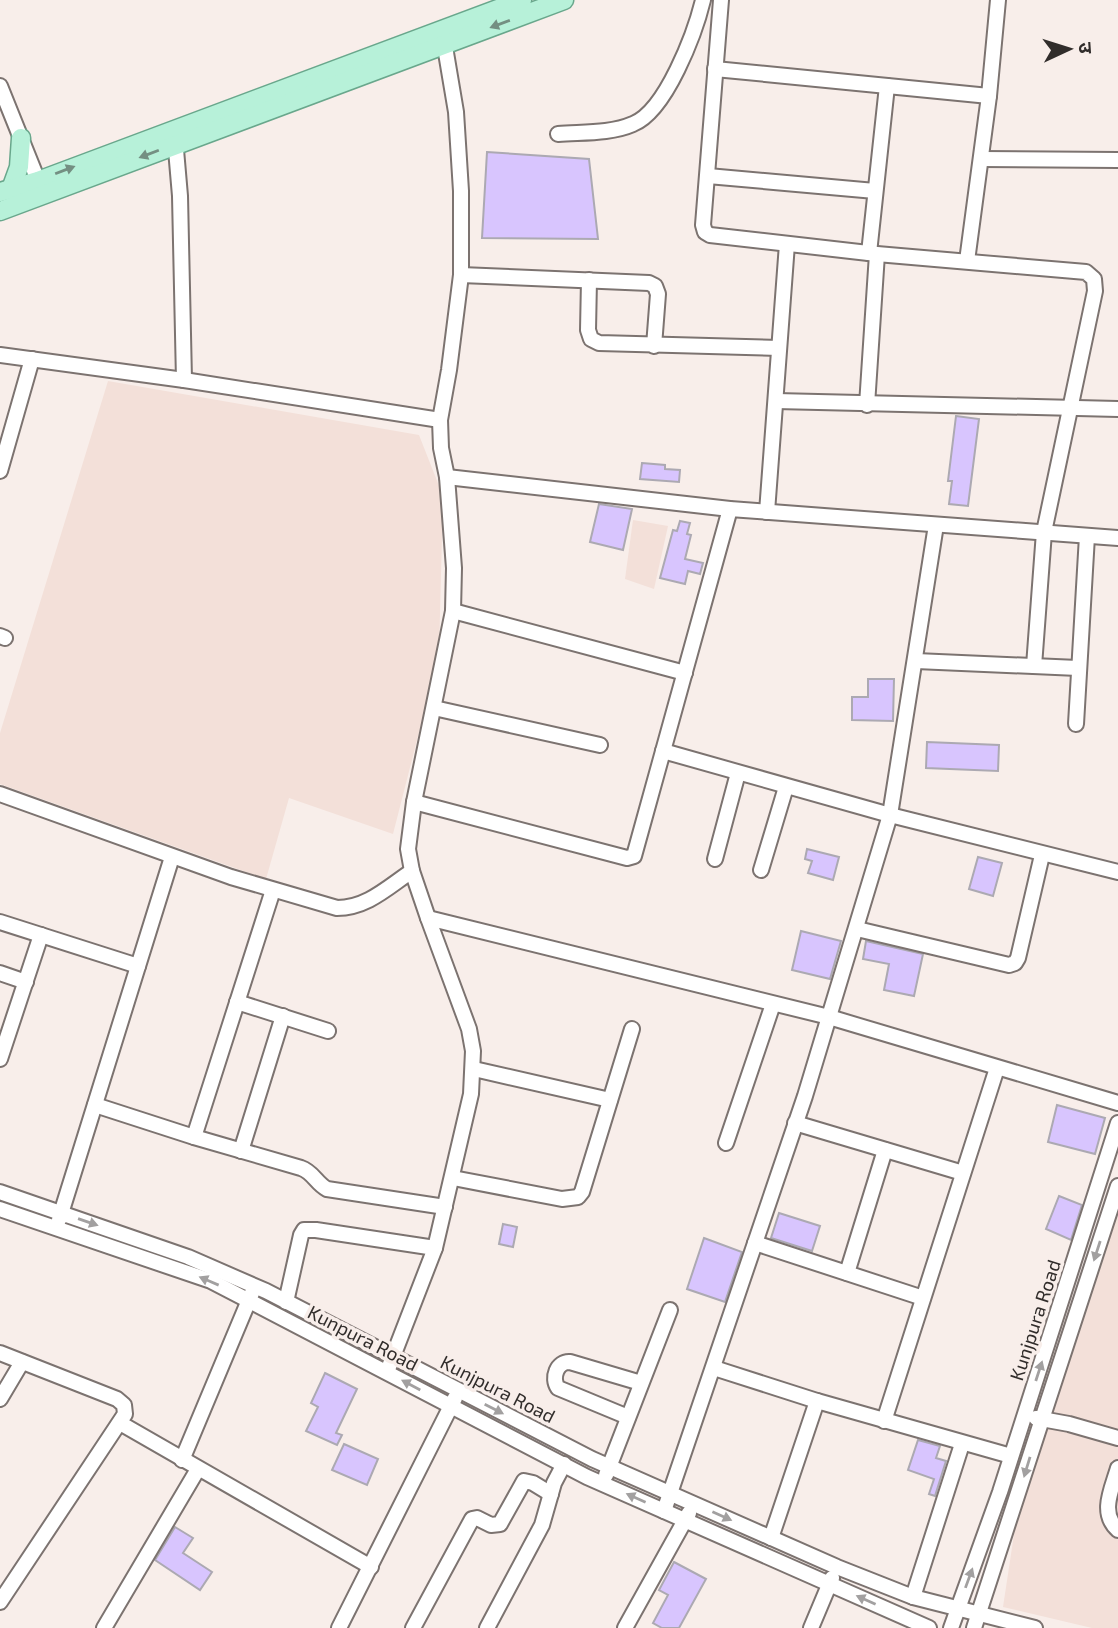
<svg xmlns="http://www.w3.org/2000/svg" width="1118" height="1628" font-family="'Exo 2','Noto Sans Devanagari',sans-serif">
<rect width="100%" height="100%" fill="#f8eeea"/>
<g fill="#f3e0d9">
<polygon points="108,381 419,435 443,496 439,654 393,834 289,798 266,879 0,784 0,733"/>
<polygon points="633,520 668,526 654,589 625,579"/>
<polygon points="1118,1209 1118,1628 1092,1628 1003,1607 1015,1528"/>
</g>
<g fill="#d8c5fe" stroke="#aca9b2" stroke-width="2">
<polygon points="487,152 589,159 598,239 482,238"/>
<polygon points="956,416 979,419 968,506 949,504 952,481 948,481"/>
<polygon points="642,463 665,465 665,469 680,470 679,482 640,479"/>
<polygon points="599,504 632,509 623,550 590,542"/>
<polygon points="680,521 690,523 687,534 691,535 685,559 703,563 700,574 688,571 685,584 660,578 673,530 677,531"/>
<polygon points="868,679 894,679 893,721 852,720 852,697 868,697"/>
<polygon points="927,742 999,745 998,771 926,768"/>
<polygon points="807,849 839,857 833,880 808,873 812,861 805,859"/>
<polygon points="978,857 1002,863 993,896 969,889"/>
<polygon points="801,931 841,941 830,979 792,970"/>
<polygon points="866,941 923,954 914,996 884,990 889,964 863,959"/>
<polygon points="1057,1105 1105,1118 1095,1154 1048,1142"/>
<polygon points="1059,1196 1082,1205 1071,1240 1046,1229"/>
<polygon points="779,1213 820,1226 812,1251 771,1238"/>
<polygon points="503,1224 517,1227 513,1247 499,1244"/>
<polygon points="704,1238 742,1252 725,1302 687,1289"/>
<polygon points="325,1373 357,1389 336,1433 342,1435 337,1445 306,1431 318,1407 311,1403"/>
<polygon points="918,1440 940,1446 936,1458 946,1461 935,1496 929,1494 934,1479 908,1470"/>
<polygon points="344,1444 378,1459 367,1485 332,1470"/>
<polygon points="175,1527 193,1538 183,1553 212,1572 200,1590 155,1560"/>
<polygon points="674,1562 706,1579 679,1628 662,1628 653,1623 668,1595 659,1590"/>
</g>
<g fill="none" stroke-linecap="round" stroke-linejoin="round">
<g stroke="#7c7370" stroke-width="18">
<g id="minor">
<polyline points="721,0 703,225 705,232 710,235 877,254 1086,272 1094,279 1095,291 1044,532 1034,666"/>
<polyline points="715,69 989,96"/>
<polyline points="0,86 41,188"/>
<path d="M558,134C582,132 610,134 633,124C666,111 695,33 703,0"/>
<polyline points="175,138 180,196 184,380"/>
<polyline points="981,159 1118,160"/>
<polyline points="708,176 875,191"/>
<polyline points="869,253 887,86"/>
<polyline points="967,261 989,96 998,0"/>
<polyline points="461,275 649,283 655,286 658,294 654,346"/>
<polyline points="589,280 588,330 591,339 599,343 779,348"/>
<polyline points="0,355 184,380 440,420"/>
<polyline points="776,401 1118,409"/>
<polyline points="867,405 877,254"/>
<polyline points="0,471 32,359"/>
<polyline points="447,477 730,509 1118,538"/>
<polyline points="767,512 787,244"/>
<polyline points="453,611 685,673"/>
<polyline points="0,636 5,638"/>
<polyline points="916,661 1078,668"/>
<polyline points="434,708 600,745"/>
<polyline points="1076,724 1087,536"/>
<polyline points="663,751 890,815 1118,872"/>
<path d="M0,794L231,877L337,908C367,908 388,887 412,871"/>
<polyline points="414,802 627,858 634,856 730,509"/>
<polyline points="715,859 738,773"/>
<polyline points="761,870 786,787"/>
<polyline points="428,918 829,1017 1118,1103"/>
<polyline points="0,922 138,966"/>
<polyline points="857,929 1009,965 1015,963 1018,958 1042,855"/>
<polyline points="0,973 26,982"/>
<polyline points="237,1002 328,1031"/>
<polyline points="0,1059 41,935"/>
<polyline points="474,1069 610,1100"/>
<path d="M95,1105L194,1137L301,1168C313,1172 316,1183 327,1189L445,1207"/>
<polyline points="795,1123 963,1173"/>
<polyline points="194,1137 273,890"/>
<polyline points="726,1143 773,1004"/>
<polyline points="241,1151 283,1016"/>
<polyline points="453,1178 562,1199 578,1197 582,1192 632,1029"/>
<polyline points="0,1192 188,1257 266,1291 592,1459 837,1567 913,1597 1035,1628"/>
<polyline points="0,1209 211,1281 587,1477 929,1628"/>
<polyline points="59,1220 172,857"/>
<polyline points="755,1243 923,1298"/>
<polyline points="847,1273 885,1150"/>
<polyline points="286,1302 301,1235 304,1230 316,1230 435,1248"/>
<polyline points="0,1353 117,1399 124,1405 125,1414 0,1602"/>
<polyline points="714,1368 817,1401 1011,1456"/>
<polyline points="387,1372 435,1248 471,1094 473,1051 469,1029 428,918 412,871 408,849 414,802 453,611 454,568 447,477 441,448 440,420 449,370 461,275 461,191 456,112 443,35"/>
<polyline points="0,1399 22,1362"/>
<path d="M628,1417L558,1388C551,1378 557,1361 570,1362L641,1383"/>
<polyline points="1036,1418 1069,1424 1118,1438"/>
<polyline points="884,1421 997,1068"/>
<polyline points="120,1423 371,1567"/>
<polyline points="182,1460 252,1293"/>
<path d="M1118,1468C1112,1489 1099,1513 1118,1530"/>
<polyline points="606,1475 670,1310"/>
<polyline points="664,1511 805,1096 890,815 936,525"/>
<polyline points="771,1538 817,1401"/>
<polyline points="913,1597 962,1444"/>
<polyline points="104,1628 198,1469"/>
<polyline points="339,1628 455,1398"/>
<polyline points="413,1628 472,1519 477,1518 491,1525 500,1524 524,1481 533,1483 551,1494"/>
<polyline points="487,1628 542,1525 554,1483 564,1464"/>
<polyline points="625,1628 689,1513"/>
<polyline points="811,1628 832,1578"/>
<polyline points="951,1628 1000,1492 1118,1123"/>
<polyline points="974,1628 1118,1186"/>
</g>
</g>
<g stroke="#69a78c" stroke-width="21">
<g id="major">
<polyline points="11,189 19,167 21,138"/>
<polyline points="0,192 38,181 522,0"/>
<polyline points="0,211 564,0"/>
</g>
</g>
<use href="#minor" stroke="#fff" stroke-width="14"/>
<use href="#major" stroke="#b7f1d9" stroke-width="18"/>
</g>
<defs><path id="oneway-solid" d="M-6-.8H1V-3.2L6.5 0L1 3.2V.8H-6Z" transform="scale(1.75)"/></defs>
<g fill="#748f82">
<use href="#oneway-solid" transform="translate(500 24) rotate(160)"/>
<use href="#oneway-solid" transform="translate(149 154) rotate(159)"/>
<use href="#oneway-solid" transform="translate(65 170) rotate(-21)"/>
</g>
<g fill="#a2a0a0">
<use href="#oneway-solid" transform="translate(88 1222) rotate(19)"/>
<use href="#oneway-solid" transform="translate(1097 1251) rotate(108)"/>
<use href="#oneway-solid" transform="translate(209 1281) rotate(-157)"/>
<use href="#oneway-solid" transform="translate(1039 1371) rotate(-72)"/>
<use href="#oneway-solid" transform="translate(411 1385) rotate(-152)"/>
<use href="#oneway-solid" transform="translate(494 1409) rotate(27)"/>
<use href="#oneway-solid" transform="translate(1027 1467) rotate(107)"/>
<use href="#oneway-solid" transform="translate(636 1498) rotate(-156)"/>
<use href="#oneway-solid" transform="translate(722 1516) rotate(24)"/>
<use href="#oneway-solid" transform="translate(969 1578) rotate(-70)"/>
<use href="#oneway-solid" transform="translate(866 1600) rotate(-156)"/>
</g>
<g text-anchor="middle" stroke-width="7" stroke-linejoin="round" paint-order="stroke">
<g font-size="19" fill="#312d2b" stroke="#f8eeea">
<text transform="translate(1035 1320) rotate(-72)" y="7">Kunjpura Road</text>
<text transform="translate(363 1338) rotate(27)" y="7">Kunpura Road</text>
<text transform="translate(498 1389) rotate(27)" y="7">Kunjpura Road</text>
</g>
</g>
<g transform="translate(1069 49) rotate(86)" stroke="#f8eeea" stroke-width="5" paint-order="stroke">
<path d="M0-5L12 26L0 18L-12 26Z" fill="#312d2b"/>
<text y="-10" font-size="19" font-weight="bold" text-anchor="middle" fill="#312d2b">उ</text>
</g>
</svg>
